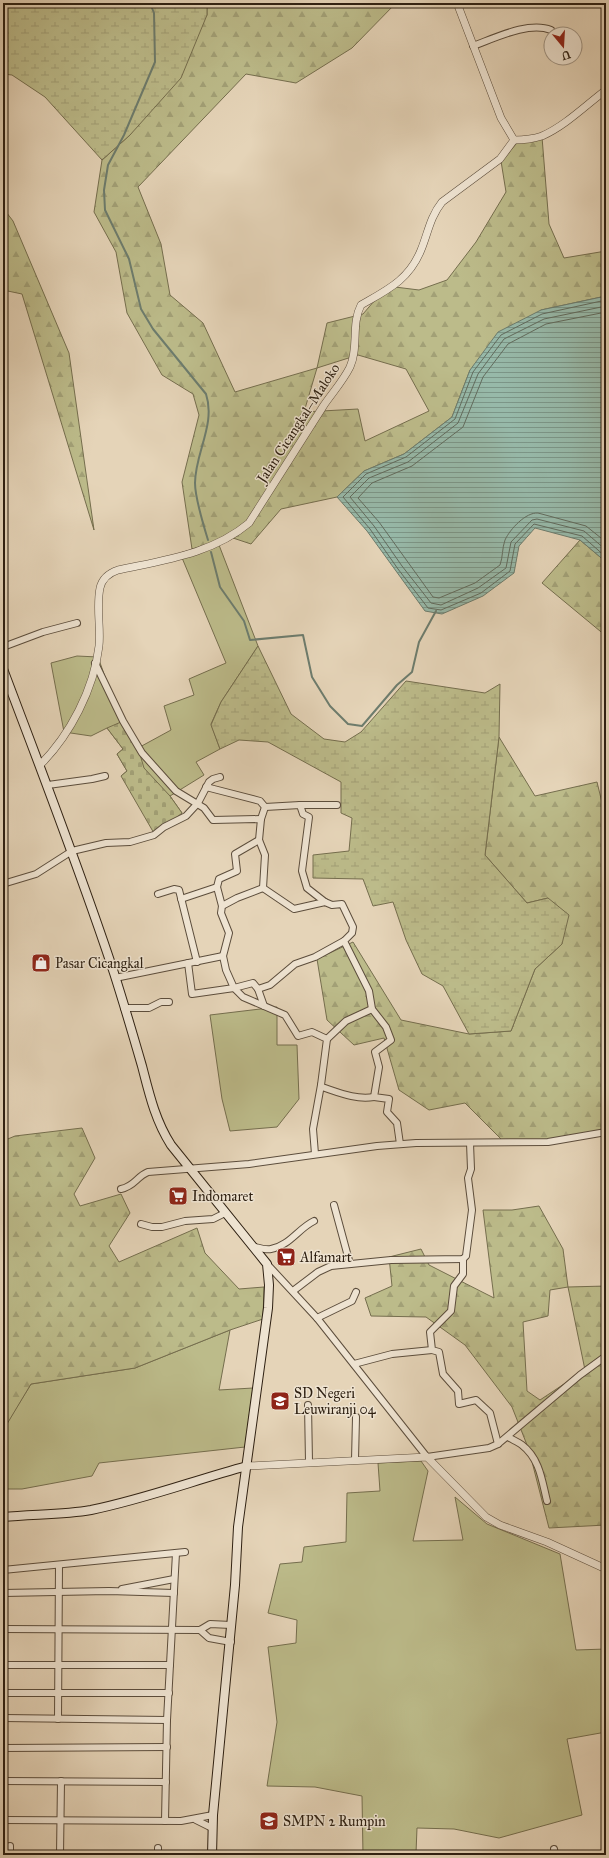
<svg xmlns="http://www.w3.org/2000/svg" width="609" height="1858" font-family="'IM FELL Great Primer',serif">
<defs>
<pattern id="forest-firs" width="22" height="20" patternUnits="userSpaceOnUse"><rect width="22" height="20" fill="#bcbb8a"/><path d="M5 1l3.5 6h-7zM16 11l3.5 6h-7z" fill="#a2a076"/></pattern>
<pattern id="wetland-marsh" width="20" height="14" patternUnits="userSpaceOnUse"><rect width="20" height="14" fill="#bcbb8a"/><path d="M1 5h8M5 5V1M11 12h8M15 12V8" fill="none" stroke="#a2a076"/></pattern>
<pattern id="cemetery-stones" width="16" height="16" patternUnits="userSpaceOnUse"><rect width="16" height="16" fill="#bcbb8a"/><path d="M2 7V4a2 2 0 0 1 4 0v3zM10 15v-3a2 2 0 0 1 4 0v3z" fill="#a2a076"/></pattern>
<pattern id="water-rules" width="6" height="5" patternUnits="userSpaceOnUse"><rect width="6" height="5" fill="#97b9a9"/><path d="M0 2.5h6" fill="none" stroke="#7c9688"/></pattern>
</defs>
<rect width="100%" height="100%" fill="#e5d4b8"/>
<filter id="stains"><feTurbulence type="fractalNoise" baseFrequency=".005" numOctaves="4"/><feColorMatrix values="0 0 0 0 .2 0 0 0 0 .09 0 0 0 0 .02 0 0 0 .5 -.17"/></filter>
<radialGradient id="worn" r=".72"><stop offset=".6" stop-color="#630" stop-opacity="0"/><stop offset="1" stop-color="#630" stop-opacity=".3"/></radialGradient>
<g fill="#bcbb8a" stroke="#756e4e">
<polygon points="233,538 219,545 258,646 221,702 211,724 220,749 196,762 204,775 170,796 182,813 121,776 127,771 117,754 123,749 107,728 91,736 64,732 51,663 77,656 98,657 121,722 138,748 171,730 164,706 194,695 189,679 226,663 180,553"/>
<polygon points="277,1007 277,1045 297,1045 299,1099 277,1127 230,1131 222,1099 210,1015"/>
<polygon points="230,1330 219,1390 253,1388 245,1447 99,1463 92,1476 22,1489 3,1489 3,1426 7,1423 31,1384 135,1368"/>
<polygon points="421,1461 428,1471 413,1541 463,1540 455,1497 487,1524 560,1554 576,1650 606,1649 606,1732 567,1739 582,1815 499,1838 454,1829 417,1828 416,1853 406,1855 363,1855 362,1796 315,1787 267,1786 277,1722 268,1647 296,1643 297,1620 268,1613 280,1564 302,1562 304,1547 346,1542 347,1493 380,1491 378,1463"/>
</g>
<g fill="url(#forest-firs)" stroke="#756e4e" fill-rule="evenodd">
<path d="M207,3H396L352,48L296,83L246,74L138,187L161,244L170,295L203,323L235,392L317,368L327,323L363,314L387,286L419,290L447,280L476,242L506,192L501,161L517,143L542,137L549,224L564,258L606,251V296L541,310L470,370L452,417L404,454L364,471L337,497L281,509L251,544L233,538L192,549L182,482L199,415L193,394L162,375L127,313L116,252L94,212L102,160L130,135L207,15ZM358,355L406,369L429,411L365,441L358,409L304,412L317,368Z"/>
<polygon points="3,208 13,221 69,353 94,530 22,294 3,290"/>
<polygon points="580,540 606,562 606,636 542,583"/>
<polygon points="499,737 535,796 597,782 606,819 606,1133 506,1144 465,1103 429,1110 399,1090 384,1038 354,1045 327,1020 317,959 353,942 401,1020 469,1034 511,1031 535,969 562,944 548,898 527,903 485,855"/>
<polygon points="82,1128 95,1158 74,1194 80,1206 121,1194 130,1213 109,1246 119,1262 197,1228 205,1253 239,1289 264,1287 263,1319 230,1330 135,1368 31,1384 7,1424 3,1426 3,1141 15,1136"/>
<path d="M539,1206L563,1249L568,1287L606,1286V1525L549,1528L529,1450L512,1407L465,1345L426,1317L371,1316L365,1298L392,1286L389,1257L421,1249L429,1265L494,1298L483,1210H512ZM568,1287L585,1370L540,1400L527,1391L523,1322L548,1316L550,1290Z"/>
</g>
<g fill="url(#wetland-marsh)" stroke="#756e4e">
<polygon points="3,3 207,3 207,15 181,78 130,135 102,160 45,97 12,75 3,74"/>
<polygon points="258,646 291,714 324,739 345,742 361,732 406,681 485,693 500,684 499,737 485,855 527,903 548,898 569,915 562,944 535,969 511,1031 469,1034 443,986 422,974 406,940 393,902 373,906 363,879 313,878 313,855 349,851 352,818 341,813 341,782 268,742 239,740 220,749 211,725 221,702"/>
</g>
<polygon fill="url(#cemetery-stones)" stroke="#756e4e" points="121,722 138,748 144,768 170,796 182,813 155,835 121,776 127,771 117,754 123,749 107,728"/>
<polygon fill="url(#water-rules)" stroke="#6d7c6d" points="606,296 606,562 580,540 535,528 519,546 514,573 483,596 442,614 425,611 367,531 337,497 364,471 404,454 452,417 470,370 498,332 541,310"/>
<g fill="none" stroke-linecap="round" stroke-linejoin="round">
<g stroke="#626c5e" stroke-width="1">
<polyline points="606,300 542,314 501,335 473,372 455,419 406,457 366,474 343,497 370,529 398,569 428,608 441,610 481,593 510,571 515,544 534,524 582,536 606,557"/>
<polyline points="606,306 544,319 504,339 478,374 458,423 408,462 369,478 350,497 374,526 402,566 431,603 441,605 478,588 506,568 511,542 532,520 537,519 584,531 606,550"/>
<path d="M606,312L546,324L508,344L483,377L463,427L412,466L372,483L358,498L379,522L433,597L439,598L475,583L500,565C503,557 502,548 505,540C510,529 526,512 538,513L586,526L606,542"/>
</g>
<g stroke="#6d7c6d" stroke-width="2">
<path d="M150,3L154,13L155,62L124,135L108,165L104,190L105,210L129,259L141,309L153,329L206,394C216,424 195,453 195,483C195,496 204,527 208,540"/>
<polyline points="211,552 220,587 244,621 250,640 303,635 312,677 330,706 348,724 362,726 397,685 412,672 419,642 436,611"/>
</g>
<g stroke="#5c4d3c" stroke-width="8">
<g id="minor">
<path d="M473,46C495,38 529,21 551,30"/>
<polyline points="3,647 43,632 77,623"/>
<polyline points="95,663 123,721 142,753 176,791 204,808 213,820 261,819 259,840 265,855 263,888 294,909 325,902 332,905 342,904 353,927 352,933 344,941 369,991 372,1009 386,1027 391,1040 375,1052 379,1067 374,1097 389,1099 387,1112 397,1123 400,1144"/>
<polyline points="48,785 92,779 105,776"/>
<polyline points="206,787 260,801 265,807 261,819"/>
<polyline points="300,805 337,805"/>
<polyline points="265,807 300,805 303,814 309,817 302,871 307,888 325,902"/>
<polyline points="6,883 36,874 72,851 106,843 130,842 154,835 164,827 186,816 198,803 209,782 213,779 220,777"/>
<path d="M263,888L237,898L222,906L221,913L229,933L223,956L226,970L234,988L243,997L285,1015L298,1036L312,1032L327,1039L321,1085L322,1087C340,1093 356,1100 374,1097"/>
<polyline points="158,894 174,889 179,890 197,962"/>
<polyline points="181,899 217,887"/>
<polyline points="222,906 217,887 219,879 237,871 235,854 259,840"/>
<polyline points="188,963 192,994 234,988 253,983 258,989 264,1006"/>
<polyline points="115,978 223,956"/>
<polyline points="258,989 270,985 295,964 315,957 344,941"/>
<polyline points="124,1008 149,1008 161,1002 169,1002"/>
<polyline points="327,1039 346,1021 372,1009"/>
<polyline points="315,1154 313,1129 321,1085"/>
<path d="M121,1189C135,1186 136,1177 148,1172L249,1164L377,1146L416,1143L548,1142L606,1132"/>
<polyline points="334,1205 350,1264"/>
<polyline points="141,1224 152,1227 162,1227 185,1221 213,1219 225,1213"/>
<path d="M255,1247C259,1248 266,1250 271,1249C289,1246 299,1228 314,1221"/>
<polyline points="463,1259 463,1274 454,1286 451,1311 430,1332 432,1350 439,1352 443,1374 458,1391 459,1404 476,1400 490,1413 498,1444"/>
<polyline points="267,1264 317,1318 427,1457 489,1448 498,1444 580,1375 606,1356"/>
<polyline points="293,1291 318,1272 331,1266 391,1260 463,1259 466,1256 472,1210 468,1178 471,1169 470,1143"/>
<polyline points="317,1318 352,1301 356,1292"/>
<polyline points="354,1364 392,1354 432,1350"/>
<polyline points="308,1405 309,1462"/>
<path d="M508,1437C513,1440 518,1442 522,1445C540,1459 542,1481 547,1501"/>
<polyline points="355,1460 356,1417"/>
<polyline points="3,1570 185,1552"/>
<polyline points="122,1589 174,1579"/>
<polyline points="3,1593 109,1591 174,1593"/>
<polyline points="3,1629 200,1630 210,1624 231,1625"/>
<polyline points="200,1630 209,1638 231,1642"/>
<polyline points="3,1665 170,1665"/>
<polyline points="3,1693 169,1693"/>
<polyline points="3,1718 167,1720"/>
<polyline points="58,1719 59,1565"/>
<polyline points="3,1748 167,1747"/>
<polyline points="3,1781 166,1782"/>
<polyline points="3,1820 181,1821 213,1815"/>
<polyline points="196,1820 212,1828"/>
<polyline points="165,1821 167,1720 176,1553"/>
<polyline points="554,1849 555,1855"/>
<polyline points="212,1853 221,1855"/>
<polyline points="10,1855 10,1846"/>
<polyline points="60,1855 61,1781"/>
<polyline points="158,1855 158,1848"/>
</g>
</g>
<g stroke="#5c4d3c" stroke-width="8">
<g id="tertiary">
<path d="M514,140C523,140 533,139 542,136C565,126 586,105 606,90"/>
<path d="M40,765C70,735 94,689 99,646C101,628 96,607 100,588C102,579 109,573 118,570C164,560 212,554 249,523C274,484 299,444 324,405C333,392 343,381 350,367C359,347 351,324 361,305C387,290 409,280 421,250C428,233 430,217 442,202L500,159L514,140L501,118L457,3"/>
<polyline points="247,1466 427,1457 486,1517 500,1525 547,1542 606,1569"/>
</g>
</g>
<g stroke="#2e2012" stroke-width="10">
<g id="secondary">
<path d="M3,669C41,770 80,870 114,973C124,1004 133,1035 142,1066C149,1093 155,1120 171,1145L267,1264L269,1285L268,1308L238,1527L235,1585L213,1815L212,1855"/>
<path d="M3,1517C32,1514 63,1515 91,1510C145,1499 195,1480 247,1466"/>
</g>
</g>
<use href="#minor" stroke="#eee3d1" stroke-width="6"/>
<use href="#tertiary" stroke="#eee3d1" stroke-width="7"/>
<use href="#secondary" stroke="#eee3d1" stroke-width="8"/>
</g>
<defs>
<g id="shop-square" transform="scale(1)"><rect x="-9" y="-9" width="18" height="18" rx="4" fill="#8f2418" stroke="#eee3d1"/><path d="M-5-2.5h2.3a2.7 3.5 0 0 1 5.4 0H5L5.5 6h-11ZM-1.5-2.5h3a1.5 2.3 0 0 0-3 0Z" fill="#fff"/></g>
<g id="supermarket-square" transform="scale(1)"><rect x="-9" y="-9" width="18" height="18" rx="4" fill="#8f2418" stroke="#eee3d1"/><path d="M-6-5.5h2.5l.6 2H6L4.5 2H-2.5L-4.4-4H-6ZM-1.5 3.2a1.3 1.3 0 1 0 .1 0ZM3 3.2a1.3 1.3 0 1 0 .1 0Z" fill="#fff"/></g>
<g id="school-square" transform="scale(1)"><rect x="-9" y="-9" width="18" height="18" rx="4" fill="#8f2418" stroke="#eee3d1"/><path d="M0-5L7-2L0 1L-7-2ZM-4 1L0 2.5L4 1V4Q0 6-4 4Z" fill="#fff"/></g>
</defs>
<g fill-rule="evenodd">
<use href="#shop-square" x="41" y="963"/>
<use href="#supermarket-square" x="178" y="1196"/>
<use href="#supermarket-square" x="286" y="1257"/>
<use href="#school-square" x="280" y="1401"/>
<use href="#school-square" x="269" y="1821"/>
</g>
<g text-anchor="middle" stroke-width="3" stroke-linejoin="round" paint-order="stroke">
<g font-size="14" fill="#2e2012" stroke="#eee3d1">
<text transform="translate(298 423) rotate(-57)" y="5">Jalan Cicangkal–Maloko</text>
</g>
<g font-size="14" fill="#2e2012" stroke="#eee3d1" text-anchor="start">
<text x="55" y="968">Pasar Cicangkal</text>
<text x="192" y="1201">Indomaret</text>
<text x="300" y="1262">Alfamart</text>
<text x="294" y="1398">SD Negeri<tspan x="294" dy="16">Leuwiranji 04</tspan></text>
<text x="283" y="1826">SMPN 2 Rumpin</text>
</g>
</g>
<rect width="609" height="1858" fill="none" stroke="#e5d4b8" stroke-width="16"/>
<rect x="4" y="4" width="601" height="1850" fill="none" stroke="#2e2012" stroke-width="2"/>
<rect x="8" y="8" width="593" height="1842" fill="none" stroke="#2e2012"/>
<g transform="translate(563 46) rotate(162)"><circle r="19" fill="#eee3d1" stroke="#a19585"/>
<path d="M0-3L7 15L0 10L-7 15Z" fill="#8f2418"/>
<text y="-6" font-size="11" font-weight="bold" text-anchor="middle" fill="#2e2012">U</text>
</g>
<rect width="100%" height="100%" filter="url(#stains)"/>
<rect width="100%" height="100%" fill="url(#worn)"/>
</svg>
